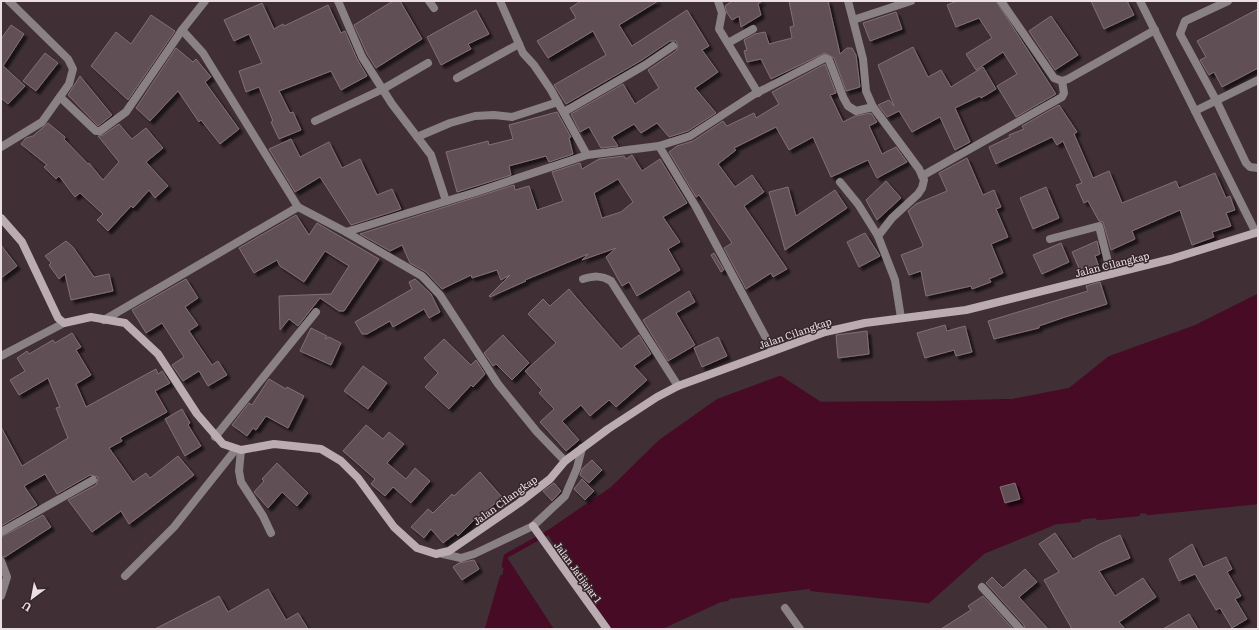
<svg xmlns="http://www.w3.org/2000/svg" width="1259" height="630" font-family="Literata,serif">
<defs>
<filter id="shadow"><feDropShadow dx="3.5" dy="3.5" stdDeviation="1" flood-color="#0009"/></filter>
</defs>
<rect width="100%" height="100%" fill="#403035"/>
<g fill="#470b25">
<polygon points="1258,296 1258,502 1056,522 983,552 928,601 817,588 720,600 657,629 613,629 575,574 549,532 612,489 660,442 718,401 780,378 820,404 942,403 1013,401 1070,390 1110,358 1196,327"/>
<polygon points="506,556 552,626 554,629 487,629 501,582"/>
</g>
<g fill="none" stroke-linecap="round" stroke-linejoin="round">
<g stroke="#470b25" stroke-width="4.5">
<polyline points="1148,513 1258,502"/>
<polyline points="1098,518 1138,514"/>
<polyline points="549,532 575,574 613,629"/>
<polyline points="504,566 506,556 549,532 612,489 660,442 718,401 780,378 820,404 942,403 1013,401 1070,390 1110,358 1196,327 1258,296"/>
<polyline points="812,589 928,601 983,552 1056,522 1079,520"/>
<polyline points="487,629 502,577"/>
<polyline points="657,629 720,600 727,599"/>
</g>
</g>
<g fill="#614f54" stroke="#826f74" fill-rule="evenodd" filter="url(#shadow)">
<polygon points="393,1 400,1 422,39 376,68 367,54 354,25"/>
<polygon points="581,1 658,1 619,25 632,46 687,10 709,46 702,50 718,72 695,88 716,113 688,131 669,137 657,123 641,133 634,124 612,137 618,146 601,148 589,127 580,132 571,114 623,84 635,104 659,88 648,70 676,51 678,46 676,41 670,41 642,60 566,104 554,85 606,55 593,31 548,58 537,41 576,18 570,8"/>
<polygon points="732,1 762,1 758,4 761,15 741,27 739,16 732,20 727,13 725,6"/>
<polygon points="789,1 828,1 840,54 847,48 852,48 856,55 860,87 846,91 834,58 825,53 771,79 761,59 747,62 744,51 747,50 744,40 755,34 765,32 769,44 792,38 790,27 794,26"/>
<polygon points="957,1 996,1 1056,94 1016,117 997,86 1017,74 1003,52 976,70 966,54 992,38 979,18 956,27 947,5"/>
<polygon points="1091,1 1127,1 1134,15 1104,29"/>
<polygon points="262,3 274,29 283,24 284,26 328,5 341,33 345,31 357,59 367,76 341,90 331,71 279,91 290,113 293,112 301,130 279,139 271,122 273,121 259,87 246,92 239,71 262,63 249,34 234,41 224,20"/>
<polygon points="1258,9 1258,68 1222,87 1214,72 1209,75 1200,60 1206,57 1197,41"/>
<polygon points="476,10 489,34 468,44 471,49 441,65 427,37"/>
<polygon points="896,12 902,29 870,41 863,23"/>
<polygon points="151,15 175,31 128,100 91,66 116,32 131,44"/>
<polygon points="1051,16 1078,55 1055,70 1029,31"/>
<polygon points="11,25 24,34 3,66 25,86 8,104 1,98 1,39"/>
<polygon points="913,47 928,77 941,70 951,87 983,67 996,89 981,98 980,96 955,108 970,142 955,150 940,117 912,132 899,111 887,117 878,105 889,100 894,106 878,65"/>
<polygon points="176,48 193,62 196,59 211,77 205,82 239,129 220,144 201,120 199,122 178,91 150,121 136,108"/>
<polygon points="45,53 58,63 36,91 23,81"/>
<polygon points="825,64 836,93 830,95 843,122 855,116 871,113 877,122 869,126 882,154 896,147 907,162 877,178 868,160 831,177 813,137 789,150 776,127 734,148 736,150 718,164 735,187 752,175 764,192 744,206 787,269 773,277 771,273 746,289 724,248 732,243 702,199 699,195 696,197 669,152 677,146 693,141 723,121 727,126 754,113 756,118 779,104 772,92"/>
<polygon points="80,76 112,115 98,126 68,95"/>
<polygon points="1059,105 1077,132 1074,134 1093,178 1109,171 1122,203 1176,181 1179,188 1215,173 1226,198 1230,196 1235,210 1226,213 1231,226 1212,232 1214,237 1192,245 1180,210 1132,231 1135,239 1111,250 1103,222 1099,221 1088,201 1084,203 1076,185 1082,183 1063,141 1057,145 1052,137 996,164 989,147 1010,137 1009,135 1024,129 1022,126"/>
<polygon points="557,112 571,137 569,138 573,154 549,162 546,156 509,166 511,175 457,192 446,152 488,141 489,145 513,139 509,125"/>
<polygon points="48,123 65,137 64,139 88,164 89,163 103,180 119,162 98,136 103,135 119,124 132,139 146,128 163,148 146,162 168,186 155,198 149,190 133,208 131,206 108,231 97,220 103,214 80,193 75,197 59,176 56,179 44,167 47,165 21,144 26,138 33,136"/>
<polygon points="291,139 300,157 329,142 342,168 360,159 377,195 392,189 401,209 351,225 320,177 295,192 269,149"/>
<path d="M632,155L642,171L660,159L687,203L663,217L680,242L668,249L680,270L637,296L629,282L622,286L606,257L616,248L582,260L588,254L525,280L526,281L490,297L489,296L510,275L501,280L497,270L472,278L471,275L442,289L426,272L410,263L402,245L390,251L360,234L514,185L515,190L529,186L537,210L563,201L552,172L580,163L582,169L599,159L624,156L626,159ZM618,179L633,202L621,212L602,218L594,193Z"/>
<polygon points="967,158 983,195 994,190 1001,207 996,209 1008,237 991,244 1003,273 989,279 991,282 972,289 971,286 926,296 921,271 909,275 901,255 922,247 923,245 908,211 916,204 947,191 939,173"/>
<polygon points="886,181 901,198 877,220 866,200"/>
<polygon points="788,187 796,216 835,190 847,208 785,250 769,192"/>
<polygon points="1046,187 1059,218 1033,229 1020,198"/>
<polygon points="296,215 309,235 317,223 379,259 344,311 339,311 320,298 298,326 289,319 280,330 279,296 331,294 349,266 325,251 304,282 280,266 277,260 254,273 239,248"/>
<polygon points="865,233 880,256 859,267 847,242"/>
<polygon points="66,241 73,247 94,277 109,274 113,291 71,300 65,274 59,279 49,265 51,263 45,256"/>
<polygon points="1097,241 1100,254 1095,256 1099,267 1095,268 1096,272 1082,275 1072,252"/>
<polygon points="1061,243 1069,262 1042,274 1033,255"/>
<polygon points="1,245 17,266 1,278"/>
<polygon points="714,253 724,270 721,272 711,255"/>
<polygon points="186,279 198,298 185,307 198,325 189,331 212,365 218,361 227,375 208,386 199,371 183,381 172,365 184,357 162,323 146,333 132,310"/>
<polygon points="415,279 431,294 440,312 429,318 424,309 393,327 390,321 367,334 362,334 355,322 412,289 409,282"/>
<polygon points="1100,282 1107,304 1065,317 1039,326 1039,328 994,339 988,321 1088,291 1086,286"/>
<polygon points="569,289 621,349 639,335 651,354 634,366 647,380 616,407 609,400 590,416 581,405 562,421 579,440 566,451 540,422 554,409 539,393 542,390 525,371 556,343 528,314 543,299 550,306"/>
<polygon points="689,291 695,302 676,313 695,345 668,361 643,320"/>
<polygon points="945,325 947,331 965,326 972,352 956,356 954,350 925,358 917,333"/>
<polygon points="311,328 327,336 325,339 329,337 341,343 331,365 300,351"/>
<polygon points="867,331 869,354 838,358 836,335"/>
<polygon points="72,333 81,347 76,350 91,375 76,384 86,407 156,369 158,374 162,371 170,383 155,391 167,412 120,438 122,441 109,448 133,482 146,473 150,478 178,456 194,475 129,524 121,511 92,532 68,500 96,485 98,480 98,477 90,475 57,494 45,474 24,486 37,505 1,526 1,427 22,466 68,438 56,408 60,407 48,378 19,395 10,380 25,371 17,358 27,351 29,354 53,340 55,343"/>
<polygon points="503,335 529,363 512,380 496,364 493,366 484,353"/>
<polygon points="718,337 727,356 702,367 694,348"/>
<polygon points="444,339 471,365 476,360 485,374 473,387 471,385 449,409 425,387 438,373 424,358"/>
<polygon points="363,366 387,383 368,409 344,391"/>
<polygon points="269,379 286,389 287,387 304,396 288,428 266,416 256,430 253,428 247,436 232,425 249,403 252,405"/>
<polygon points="182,409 190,423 188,425 201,446 185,456 165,419"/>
<polygon points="366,425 383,439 389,432 404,444 387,463 406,479 415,468 430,481 411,503 393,487 385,496 371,484 375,479 343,451"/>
<polygon points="592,460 602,470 589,483 580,475 582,469"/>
<polygon points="277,463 308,493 297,506 282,492 268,508 254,492 264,481 262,479"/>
<polygon points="480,472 502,497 481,516 479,515 458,536 456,533 443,543 431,529 424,538 411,527 428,509 433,513 452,494 454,496"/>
<polygon points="582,479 594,491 585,500 574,489"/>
<polygon points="554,483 561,491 552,501 543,491"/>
<polygon points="1015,483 1020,499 1005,503 1000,487"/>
<polygon points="43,515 51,527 5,557 1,556 1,537"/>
<polygon points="1055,533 1073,559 1100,544 1120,535 1130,558 1099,571 1115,596 1143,578 1156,597 1119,622 1125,629 1072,629 1044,580 1059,572 1039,544"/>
<polygon points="1192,544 1203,567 1226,557 1232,569 1227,572 1241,596 1235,599 1247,619 1232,628 1220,608 1216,610 1195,574 1179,581 1169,559"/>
<polygon points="474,560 479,569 462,580 453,567 459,563"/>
<polygon points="1025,569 1037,582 1019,597 1048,629 1025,629 1024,625 986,583 992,577 1003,588"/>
<polygon points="268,589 286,620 298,613 308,629 155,629 219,596 228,612"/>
<polygon points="983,596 1013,629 941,629 971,610 968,606"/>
<polygon points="1189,614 1198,629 1163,629"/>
</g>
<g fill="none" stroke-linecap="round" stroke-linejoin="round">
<g stroke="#8a8184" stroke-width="8">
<polyline points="338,1 362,57 392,104 431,155 446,201"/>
<polyline points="429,1 434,8"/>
<polyline points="500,1 523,53 534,65 551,90 587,155"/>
<polyline points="718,1 722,13 719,29 758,93"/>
<polyline points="848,1 853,20"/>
<polyline points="1001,1 1054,78 1062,81 1068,79 1155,30"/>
<polyline points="1140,1 1256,233"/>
<polyline points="1228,1 1185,21 1180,34 1217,102 1246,163 1250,167 1258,168"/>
<polyline points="182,30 203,53 298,207 346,232"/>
<polyline points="728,43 753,29"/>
<polyline points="457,78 519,44"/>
<polyline points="60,97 96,131 100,131 126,112 182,30 205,1"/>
<polyline points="1195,111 1258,80"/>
<polyline points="564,112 645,65 673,46"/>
<polyline points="315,121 383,89 428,63"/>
<polyline points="417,137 450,123 475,116 494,115 512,117 558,102"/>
<polyline points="659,146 696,207 773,351"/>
<polyline points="1,147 42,122 69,84 73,69 68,59 9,1"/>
<polyline points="922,176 1062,97 1064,93 1062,81"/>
<polyline points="840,182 858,204 878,236"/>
<polyline points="1050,239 1099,226 1111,274"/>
<path d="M583,279C594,276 601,275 611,281L678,386"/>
<polyline points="901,318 895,280 878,236 892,218 918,194 922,188 924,180 919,169 873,107 866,91 863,59 853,20 911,1"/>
<polyline points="104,320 298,207"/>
<polyline points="1,356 64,323"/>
<polyline points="215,437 316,312"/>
<polyline points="241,450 239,471 241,482 263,516 271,533"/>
<polyline points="565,461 537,432 498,384 440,295 422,276 346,232 476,192 587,155 659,146 690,136 753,95 825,58 829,60 843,97 848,106 856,111 873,107"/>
<polyline points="1,532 93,480"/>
<polyline points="443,554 461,558 474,554 533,526 565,496 577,468 582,448"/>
<polyline points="1,561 7,577 1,596"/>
<polyline points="125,576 174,527 236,449"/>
<polyline points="982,587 1020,629"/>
<polyline points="785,608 800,629"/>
</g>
<g stroke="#baacb0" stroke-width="8">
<polyline points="1,218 22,242 58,318 64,323 91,317 125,323 158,354 197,414 223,444 241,450 274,444 321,449 341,461 358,478 394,527 417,548 436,554 449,551 519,503 550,479 565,461 608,429 657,397 678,386 825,332 865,323 966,310 1171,259 1258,232"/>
<polyline points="533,526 607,629"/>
</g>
</g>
<g text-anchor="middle" stroke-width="3" stroke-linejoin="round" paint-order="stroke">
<g font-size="10" fill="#eadfe2" stroke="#36262b">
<text transform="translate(1112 264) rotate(-14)" y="4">Jalan Cilangkap</text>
<text transform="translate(795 333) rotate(-19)" y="4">Jalan Cilangkap</text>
<text transform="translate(505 500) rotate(-36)" y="4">Jalan Cilangkap</text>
<text transform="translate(578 572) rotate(54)" y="4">Jalan Jatijajar 1</text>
</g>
</g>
<rect width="1259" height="630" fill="none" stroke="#eadfe2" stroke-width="4"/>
<g transform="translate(32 598) rotate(212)" stroke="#36262b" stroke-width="3" paint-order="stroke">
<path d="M0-3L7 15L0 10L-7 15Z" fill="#eadfe2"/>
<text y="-6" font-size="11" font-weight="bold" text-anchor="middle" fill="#eadfe2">U</text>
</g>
</svg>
